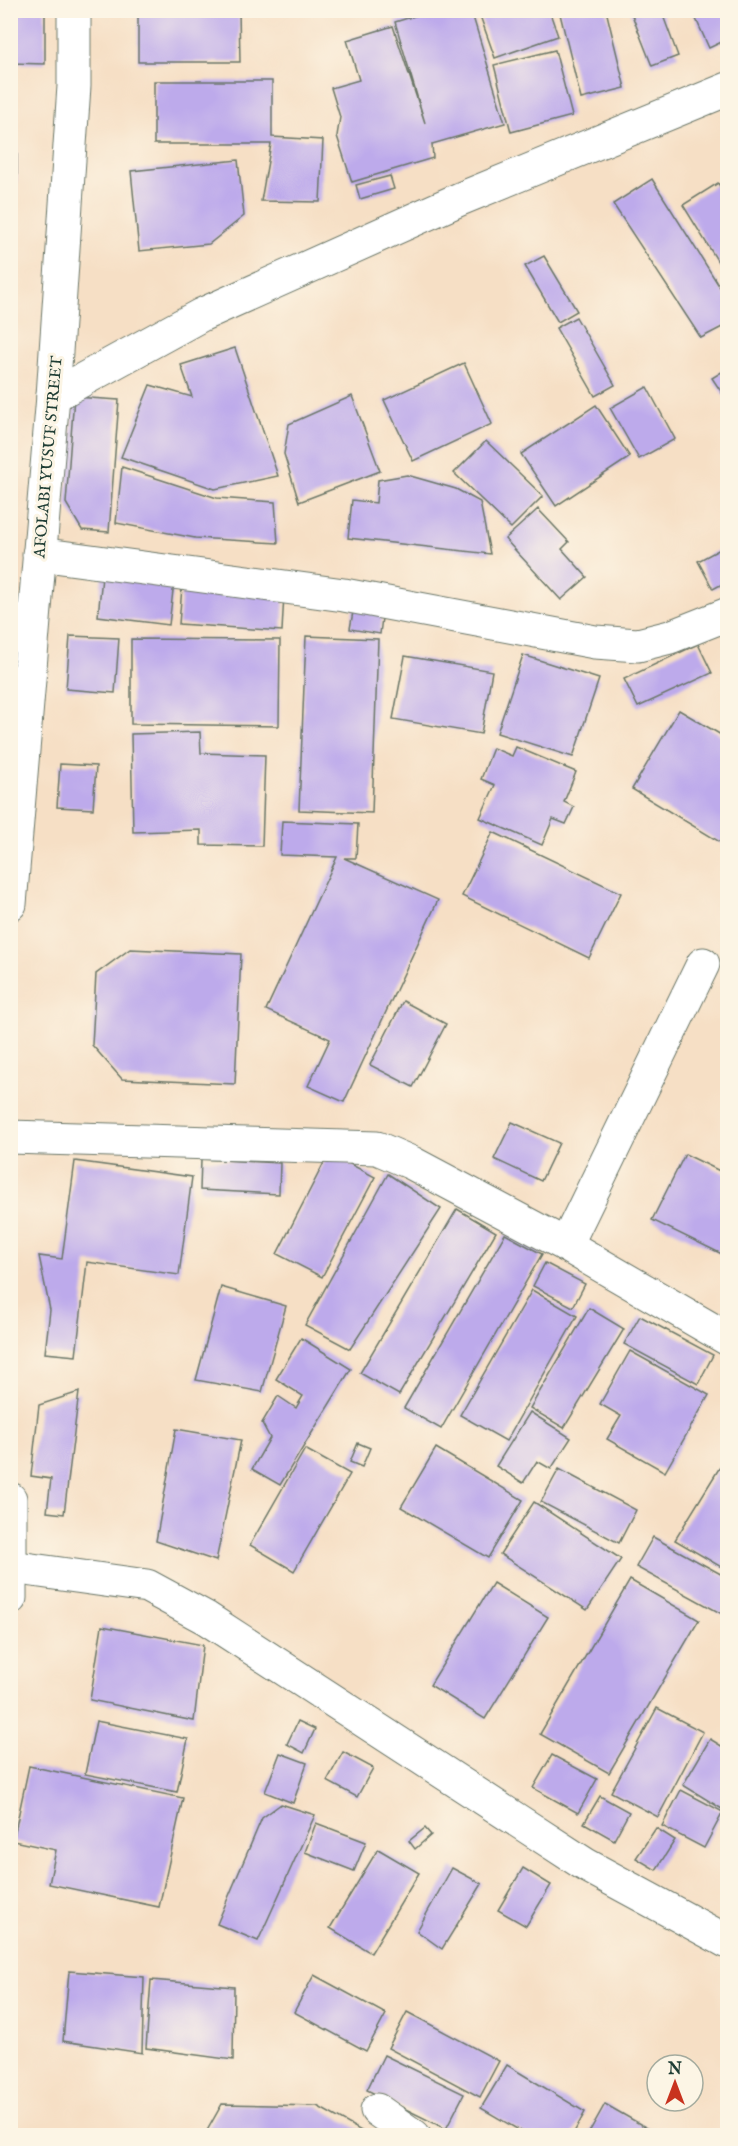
<svg xmlns="http://www.w3.org/2000/svg" width="738" height="2146" font-family="'IM FELL English',serif">
<rect width="100%" height="100%" fill="#fcf5e5"/>
<filter id="ink" filterUnits="userSpaceOnUse"><feTurbulence type="fractalNoise" baseFrequency=".0167" numOctaves="2"/><feDisplacementMap in="SourceGraphic" scale="12" xChannelSelector="R" yChannelSelector="G"/><feConvolveMatrix kernelMatrix="1 2 1 2 8 2 1 2 1" color-interpolation-filters="sRGB"/></filter>
<filter id="wash" filterUnits="userSpaceOnUse"><feTurbulence type="fractalNoise" baseFrequency=".008" numOctaves="4" result="noise"/><feDisplacementMap in="SourceGraphic" scale="24" xChannelSelector="R" yChannelSelector="G"/><feGaussianBlur stdDeviation="1.35" result="paint"/><feColorMatrix in="noise" values="0 0 0 0 0 0 0 0 0 0 0 0 0 0 0 0 0 1.4 0 .05"/><feComposite in="paint" operator="in"/></filter>
<g filter="url(#wash)">
<rect width="100%" height="100%" fill="#f6dfc5"/>
<g id="blocks">
<g fill="#bdaaeb">
<polygon points="10,10 45,10 45,64 10,63"/>
<polygon points="138,10 239,10 240,62 138,62"/>
<polygon points="434,10 471,10 505,123 432,144 433,158 352,182 337,136 340,117 331,88 359,80 347,40 393,26 425,123 395,22"/>
<polygon points="478,10 549,10 558,36 495,58"/>
<polygon points="559,10 606,10 625,88 581,99"/>
<polygon points="630,10 661,10 678,56 652,66"/>
<polygon points="692,10 728,10 728,39 709,48"/>
<polygon points="555,50 572,116 511,132 494,65"/>
<polygon points="154,81 272,81 272,137 323,140 320,202 261,201 271,144 154,144"/>
<polygon points="10,122 17,123 17,197 10,196"/>
<polygon points="238,160 244,216 209,244 139,251 131,171"/>
<polygon points="390,176 394,189 360,199 356,185"/>
<polygon points="652,179 728,300 728,324 701,338 613,204"/>
<polygon points="718,183 728,199 728,278 683,205"/>
<polygon points="544,256 577,311 558,322 525,266"/>
<polygon points="576,317 615,385 595,396 556,328"/>
<polygon points="235,348 278,476 215,489 121,457 150,385 192,397 181,365"/>
<polygon points="464,363 492,424 413,461 384,400"/>
<polygon points="728,368 728,402 712,378"/>
<polygon points="647,387 675,439 639,459 610,408"/>
<polygon points="352,396 380,471 299,502 284,454 289,424"/>
<polygon points="74,397 119,400 109,532 82,530 66,503"/>
<polygon points="596,405 630,457 556,506 521,454"/>
<polygon points="486,441 543,496 511,528 454,473"/>
<polygon points="122,467 217,498 275,502 278,543 195,538 116,523"/>
<polygon points="407,475 456,489 480,502 490,554 348,538 352,500 376,503 378,480"/>
<polygon points="538,509 569,542 562,549 587,577 561,600 505,539"/>
<polygon points="724,547 728,553 728,581 713,589 698,561"/>
<polygon points="104,557 176,565 169,625 98,616"/>
<polygon points="182,587 284,594 282,631 179,624"/>
<polygon points="354,606 383,610 380,634 350,629"/>
<polygon points="70,636 119,638 115,693 66,689"/>
<polygon points="306,636 378,639 372,813 299,810"/>
<polygon points="131,639 280,640 279,726 131,724"/>
<polygon points="698,644 712,673 638,707 624,679"/>
<polygon points="523,655 599,679 573,757 497,733"/>
<polygon points="405,656 492,671 481,734 393,719"/>
<polygon points="679,710 728,739 728,847 632,789"/>
<polygon points="200,732 201,753 265,755 262,846 201,845 201,830 133,832 131,734"/>
<polygon points="516,747 576,772 564,802 574,807 566,824 553,819 542,845 480,818 495,785 481,779 493,748 512,756"/>
<polygon points="60,764 96,766 93,809 57,807"/>
<polygon points="282,821 358,824 356,858 344,858 438,900 344,1102 308,1086 330,1039 266,1010 337,857 280,855"/>
<polygon points="493,832 621,893 589,958 462,896"/>
<polygon points="130,949 241,954 235,1084 122,1079 92,1045 96,974"/>
<polygon points="403,1001 446,1024 413,1087 370,1065"/>
<polygon points="512,1122 559,1143 541,1181 494,1159"/>
<polygon points="329,1153 375,1177 322,1277 277,1254"/>
<polygon points="685,1154 728,1175 728,1257 652,1220"/>
<polygon points="201,1159 280,1163 279,1194 200,1190"/>
<polygon points="75,1161 192,1177 179,1275 87,1262 76,1356 45,1353 50,1310 39,1256 62,1259"/>
<polygon points="388,1174 441,1209 350,1349 305,1325"/>
<polygon points="457,1209 496,1232 399,1395 360,1373"/>
<polygon points="505,1234 542,1254 441,1429 404,1408"/>
<polygon points="545,1263 585,1284 573,1307 533,1286"/>
<polygon points="221,1287 286,1306 262,1392 196,1380"/>
<polygon points="532,1290 577,1316 506,1441 460,1415"/>
<polygon points="589,1308 624,1329 564,1428 530,1408"/>
<polygon points="640,1316 713,1355 698,1384 624,1344"/>
<polygon points="301,1338 351,1369 280,1485 252,1469 270,1438 262,1423 278,1396 296,1408 303,1396 276,1379"/>
<polygon points="630,1351 709,1395 665,1472 607,1439 621,1416 600,1404"/>
<polygon points="79,1392 64,1514 47,1512 51,1479 31,1476 39,1405"/>
<polygon points="530,1412 571,1438 551,1469 537,1461 523,1483 496,1466"/>
<polygon points="176,1429 241,1440 216,1561 156,1541"/>
<polygon points="358,1443 370,1448 362,1467 350,1462"/>
<polygon points="436,1448 523,1500 488,1558 401,1507"/>
<polygon points="305,1449 350,1474 294,1571 250,1545"/>
<polygon points="728,1454 728,1571 675,1540"/>
<polygon points="559,1469 636,1510 619,1543 541,1502"/>
<polygon points="534,1502 621,1559 587,1610 500,1554"/>
<polygon points="653,1537 728,1578 728,1604 722,1614 636,1567"/>
<polygon points="630,1580 699,1620 609,1773 540,1734"/>
<polygon points="493,1583 548,1617 485,1719 430,1685"/>
<polygon points="102,1626 203,1645 194,1721 90,1700"/>
<polygon points="657,1708 703,1732 658,1817 611,1792"/>
<polygon points="96,1721 188,1739 177,1792 85,1774"/>
<polygon points="298,1721 315,1729 304,1753 287,1744"/>
<polygon points="710,1739 728,1750 728,1800 722,1809 683,1785"/>
<polygon points="343,1752 373,1768 357,1797 327,1781"/>
<polygon points="280,1753 307,1763 293,1803 265,1792"/>
<polygon points="552,1755 597,1779 578,1813 533,1788"/>
<polygon points="29,1766 183,1798 159,1907 49,1884 56,1850 13,1841"/>
<polygon points="681,1790 723,1812 704,1848 662,1826"/>
<polygon points="600,1796 629,1812 614,1840 584,1823"/>
<polygon points="281,1804 315,1815 258,1941 217,1924 262,1818"/>
<polygon points="316,1823 366,1842 354,1871 305,1852"/>
<polygon points="425,1828 431,1835 415,1849 409,1841"/>
<polygon points="656,1828 675,1840 656,1870 636,1858"/>
<polygon points="378,1849 419,1873 371,1953 330,1928"/>
<polygon points="452,1868 482,1884 442,1949 417,1931"/>
<polygon points="523,1868 551,1885 526,1926 498,1910"/>
<polygon points="69,1971 144,1977 142,2053 63,2041"/>
<polygon points="314,1975 386,2014 366,2051 294,2012"/>
<polygon points="151,1980 234,1987 233,2060 146,2048"/>
<polygon points="407,2012 499,2061 480,2097 388,2048"/>
<polygon points="384,2055 464,2094 446,2129 367,2090"/>
<polygon points="507,2065 585,2112 572,2136 529,2136 481,2108"/>
<polygon points="222,2104 317,2106 365,2133 364,2136 204,2136"/>
<polygon points="605,2104 661,2136 587,2136"/>
</g>
</g>
</g>
<g filter="url(#ink)">
<use href="#blocks" fill-opacity="0" stroke="#6a7667" stroke-width="1.5"/>
<g fill="none" stroke-linecap="round" stroke-linejoin="round">
<g stroke="#6a7667" stroke-width="35">
<g id="minor">
<polyline points="53,396 201,315 460,199 728,89"/>
<polyline points="39,554 344,595 595,642 638,645 670,637 728,614"/>
<polyline points="10,904 53,396 74,86 74,10"/>
<polyline points="10,1137 377,1148 412,1163 566,1245 728,1339"/>
<polyline points="566,1245 703,964"/>
<polyline points="10,1499 10,1598"/>
<polyline points="11,1567 147,1586 206,1618 586,1865 728,1942"/>
<polyline points="377,2110 414,2136"/>
</g>
</g>
<use href="#minor" stroke="#fff" stroke-width="33"/>
</g>
</g>
<g text-anchor="middle" stroke-width="6" stroke-linejoin="round" paint-order="stroke">
<g font-size="16" fill="#1f3d34" stroke="#fcf5e5">
<text transform="translate(47 457) rotate(-85)" y="6">AFOLABI YUSUF STREET</text>
</g>
</g>
<rect width="738" height="2146" fill="none" stroke="#fcf5e5" stroke-width="36"/>
<g transform="translate(675 2083)"><circle r="28" fill="#fcf5e5" stroke="#a4ab9e" stroke-width="1.5"/>
<path d="M0-4.5L10 22L0 15L-10 22Z" fill="#c8321e"/>
<text y="-9" font-size="16" font-weight="bold" text-anchor="middle" fill="#1f3d34">N</text>
</g>
</svg>
